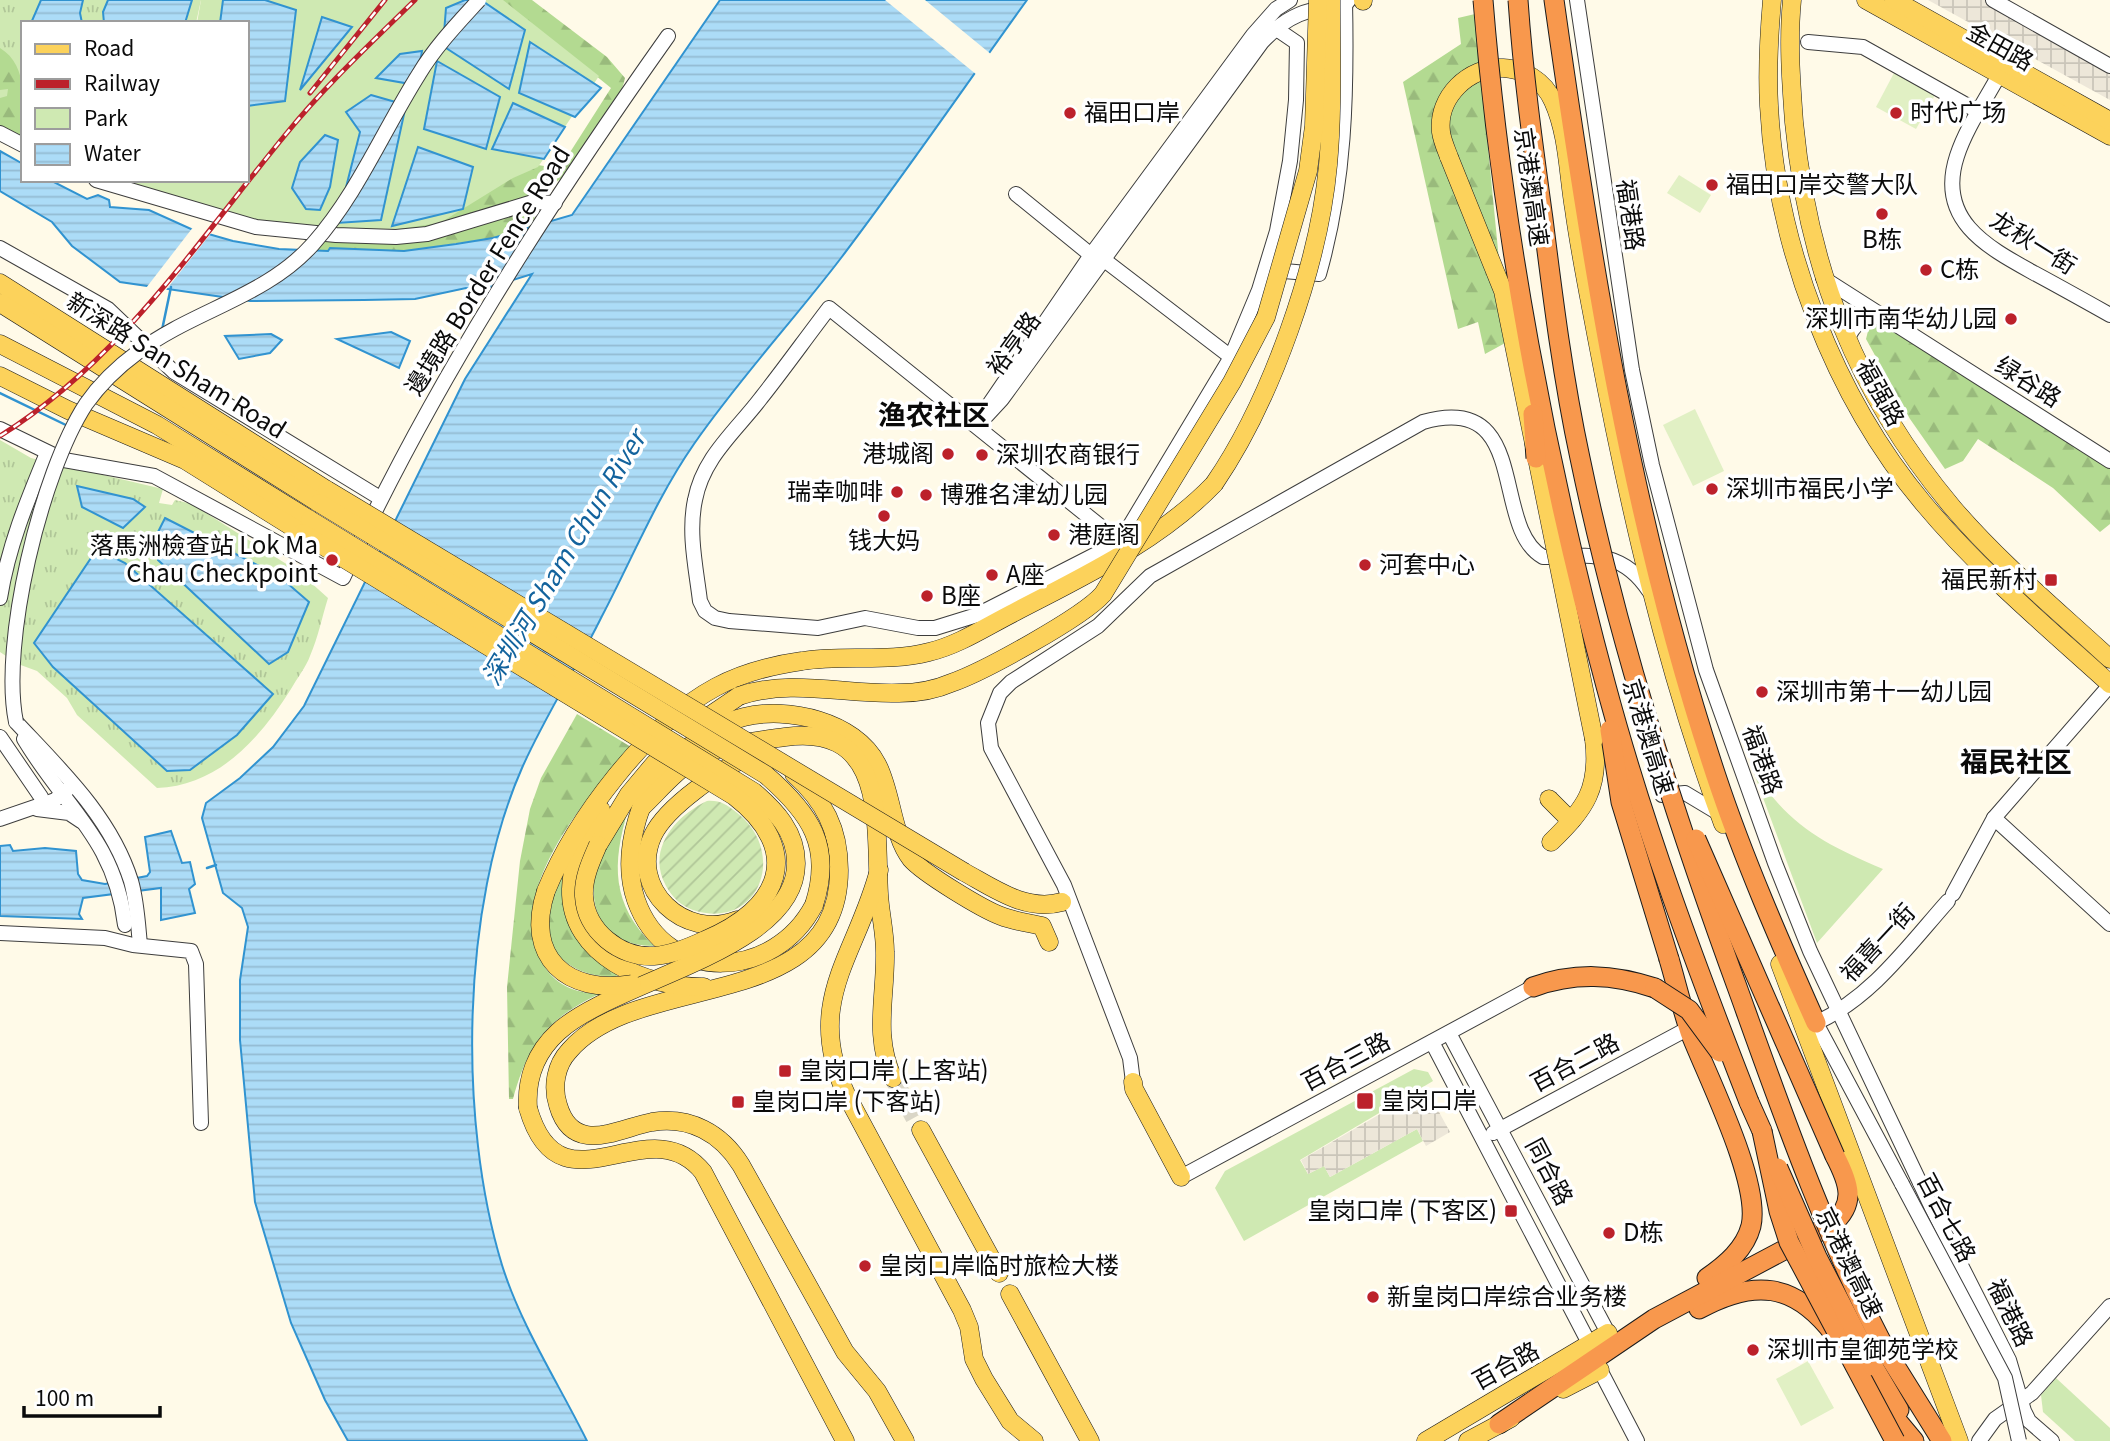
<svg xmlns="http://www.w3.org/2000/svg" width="2110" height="1441" font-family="Georgia,'Noto Sans SC',serif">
<defs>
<pattern id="grass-tufts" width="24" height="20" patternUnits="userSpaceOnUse" patternTransform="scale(1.75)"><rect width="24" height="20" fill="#cfe9b2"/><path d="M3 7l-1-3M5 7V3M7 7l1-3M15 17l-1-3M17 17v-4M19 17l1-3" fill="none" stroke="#b0c698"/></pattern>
<pattern id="forest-firs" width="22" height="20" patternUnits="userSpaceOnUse" patternTransform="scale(1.75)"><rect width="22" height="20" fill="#b3da91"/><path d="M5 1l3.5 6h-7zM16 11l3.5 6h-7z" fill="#99ba7c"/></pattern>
<pattern id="garden-furrows" width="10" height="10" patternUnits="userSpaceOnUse" patternTransform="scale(1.75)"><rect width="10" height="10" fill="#cfe9b2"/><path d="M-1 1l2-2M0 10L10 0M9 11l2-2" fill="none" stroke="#b0c698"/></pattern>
<pattern id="plaza-grid" width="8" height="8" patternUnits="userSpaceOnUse" patternTransform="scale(1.75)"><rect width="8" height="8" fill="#ede7d9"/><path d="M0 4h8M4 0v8" fill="none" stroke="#cac5b9"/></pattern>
<pattern id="water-rules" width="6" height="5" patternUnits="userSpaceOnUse" patternTransform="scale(1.75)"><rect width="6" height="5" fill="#acdcf7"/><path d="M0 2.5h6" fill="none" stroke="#93bbd2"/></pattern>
</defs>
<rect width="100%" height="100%" fill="#fffae8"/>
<g fill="url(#grass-tufts)">
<polygon points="0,0 201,0 196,23 23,23 23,143 0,131"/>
<path d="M0,440L31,458L163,489L159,503L172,505L175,500L192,504L299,572L328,598C322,617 318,638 310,656C306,667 297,678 291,689C261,737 219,786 157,788L77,715L67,698L37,671L18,664L0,652Z"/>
</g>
<g fill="url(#forest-firs)">
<path d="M502,0H532L607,57L625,78C621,102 584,159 566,175C553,186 535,190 527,204L537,211L530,228L493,238L404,251L330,248L328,251L313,250L305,241L302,230L514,161L550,167L567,157L611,88Z"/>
<polygon points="1475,14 1507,342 1485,354 1478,322 1458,329 1403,82 1461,44 1458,18"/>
<path d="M0,48C30,66 23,109 23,138L0,126V98L7,96L8,89L0,90Z"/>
<polygon points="1881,323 2110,467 2110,524 2100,532 2053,488 1978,439 1963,461 1945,469 1910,419 1866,339 1869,327"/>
<path d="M577,714L631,747C588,796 503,892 542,962C554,985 575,993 599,994C547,1019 528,1044 513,1099H509L507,987L520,861L530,809L541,778Z"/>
<path d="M628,810C612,864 611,904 654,946C598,946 582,900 602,853C609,838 620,824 628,810Z"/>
<path d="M568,866L563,887L566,913L619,972L616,977C570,977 536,950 550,900C554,889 562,877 568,866Z"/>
</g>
<g fill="#cfe9b2">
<polygon points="201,0 503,0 599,76 538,167 513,178 440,223 383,231 258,221 121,180 247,180 247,23 197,23"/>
<path d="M1752,768C1787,825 1824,844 1883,869L1817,943Z"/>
<polygon points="1414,1069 1428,1072 1433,1081 1300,1160 1308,1174 1324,1166 1330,1177 1417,1129 1423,1141 1244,1241 1215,1188 1225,1171"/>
<polygon points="2056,1378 2110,1428 2110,1441 2075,1441 2043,1412 2041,1395"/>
</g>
<path fill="url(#garden-furrows)" d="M707,801C720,800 727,805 736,812C789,852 759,932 693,910C681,906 672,897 666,886C646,850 675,816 707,801Z"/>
<g fill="#e1f0c4">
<polygon points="1894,73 1935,95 1916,129 1876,107"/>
<polygon points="1679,175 1711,195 1700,213 1667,193"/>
<polygon points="1695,409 1724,471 1693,486 1663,425"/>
<polygon points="1808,1361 1834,1408 1801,1426 1776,1379"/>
</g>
<g fill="url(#plaza-grid)">
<polygon points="1928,0 2003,0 2110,60 2110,100"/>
<polygon points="1418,1092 1422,1098 1433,1101 1450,1132 1426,1146 1417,1129 1330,1177 1324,1166 1308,1174 1301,1160"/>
</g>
<g fill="url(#water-rules)" stroke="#3193d0" stroke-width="2">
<polygon points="41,0 83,0 80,13 82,23 31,23"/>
<polygon points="108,0 192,0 185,23 104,23 103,12"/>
<polygon points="223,0 265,0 296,10 285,101 247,106 247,23 220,23"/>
<polygon points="465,0 481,0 525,30 509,89 443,46 446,8"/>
<path d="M720,0H1027C965,86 905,174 841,258C793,321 739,379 694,444C657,497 632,559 602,616C577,667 545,716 522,768C461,906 458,1121 502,1265C521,1326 559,1384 587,1441H348L325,1400L291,1323L255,1202L240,1040V980L248,927L242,908L223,893L202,818L206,803L240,778L273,747L304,706L465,379L532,274L478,291L466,288L415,299L364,300L250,301L120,282L72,246L52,222L0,191V151L23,164V180H50L87,199L98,195L109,200L110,207L149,210L191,229L233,241L279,249L328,251L330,248L404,251L456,244L493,238L572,215Z"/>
<polygon points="322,17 352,27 300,90"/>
<polygon points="530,42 601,88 575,117 519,93"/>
<polygon points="422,51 416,85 376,78 400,54"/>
<polygon points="437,61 500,97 486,149 424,129"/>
<polygon points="371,95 406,105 381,220 337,223 360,132 346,112"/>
<polygon points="513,103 565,127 544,159 492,149"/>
<polygon points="325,135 338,140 330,187 320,210 306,209 292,188 300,162"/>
<polygon points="418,147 473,167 463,209 392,226"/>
<polygon points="391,332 410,341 399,368 337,339"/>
<polygon points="271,334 282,340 270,353 239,359 225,336"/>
<polygon points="77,486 133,499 145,507 123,528 82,507"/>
<polygon points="165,518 279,576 309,602 288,652 269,664 158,560 158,532"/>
<polygon points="101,551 125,563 273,694 237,735 190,770 167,771 53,667 34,643 91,558"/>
<polygon points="171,831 182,863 190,862 195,884 189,889 195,913 161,920 161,888 83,898 79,914 82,919 0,916 0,846 10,845 13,851 45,848 76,851 78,874 82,880 105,884 147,876 150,872 145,837"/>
</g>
<g fill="#fffae8">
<polygon points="885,0 925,0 992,55 977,75"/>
<polygon points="194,226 212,232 166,290 146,288"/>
</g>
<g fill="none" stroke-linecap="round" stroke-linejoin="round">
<g stroke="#3193d0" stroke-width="2.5">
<polyline points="162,330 171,287"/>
<polyline points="0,393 70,427"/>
<polyline points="207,868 216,865"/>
</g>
<polyline stroke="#dad6c7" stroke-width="18" stroke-dasharray="18 9" stroke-linecap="butt" points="893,1078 921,1130"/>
<g stroke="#3d3d3d" stroke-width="16">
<g id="minor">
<polyline points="1577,0 1632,370 1652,465 1706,670 1775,863 1810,951 1931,1206 2009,1360 2024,1411 2029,1421 2052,1441"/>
<polyline points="1993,0 2110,66"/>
<polyline points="1808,42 1863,47 1979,112"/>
<path d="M1999,75C1985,101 1966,128 1957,156C1936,220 1987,247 2034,273C2060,287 2085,301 2110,315"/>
<polyline points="0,133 23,145"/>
<polyline points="96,180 256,227 336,235 396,237 427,234 533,202 555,203"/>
<polyline points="1016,194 1091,255"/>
<polyline points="0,248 108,309 174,372 380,498"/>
<polyline points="1103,259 1231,357"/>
<path d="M1272,276L1284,271L1319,274C1345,183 1347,94 1345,0"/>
<polyline points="1823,278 2110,461"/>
<path d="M1847,341C1853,323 1867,314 1885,318"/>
<polyline points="986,409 1091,255 1253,35 1276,9 1290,0"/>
<path d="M977,426L1002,399L1262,42C1287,15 1308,8 1345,5L1349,0"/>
<path d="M0,429L64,460L154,476L343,578C432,385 546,208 668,36"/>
<path d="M1120,542L829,308C806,338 784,369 761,398C736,431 703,457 695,500C688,533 696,568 700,601L705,611L715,618L729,621L818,628L865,618L918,628H935L977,615L1120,542L1231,357L1259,290L1277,231L1290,161L1296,100L1297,43L1275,28"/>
<path d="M0,598C8,547 27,501 47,453"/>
<path d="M16,722C61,770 111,817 131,881C137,902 138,924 140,945"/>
<polyline points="0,737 41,797"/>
<path d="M24,739C65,808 115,839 125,925"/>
<polyline points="1662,795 1685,793 1720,814"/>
<polyline points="37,809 69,813 81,821"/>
<polyline points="1994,818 2110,924"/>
<polyline points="0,819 55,800 68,789"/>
<polyline points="1953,894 1994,818 2110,685"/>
<polyline points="0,933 105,938 133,945 191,951 196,964 201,1123"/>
<polyline points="1449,1033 1608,1333"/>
<polyline points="1432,1042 1590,1345"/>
<path d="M1133,1082L1130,1058L1064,885L991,748L988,723L1000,693L1011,682L1098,626L1150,576L1423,422C1532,391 1490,527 1543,557C1587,556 1621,548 1649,591"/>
<polyline points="1493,1133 1689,1028"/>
<polyline points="1181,1177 1533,987"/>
<path d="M1902,1184L1816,1023C1872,997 1908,946 1948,901"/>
<polyline points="1600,1370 1637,1441"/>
<polyline points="1979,1441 1995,1419 2032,1393 2110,1306"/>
</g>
</g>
<g stroke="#1b1b1b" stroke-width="19">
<g id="major">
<polyline points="1363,0 1363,1"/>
<path d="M1772,0C1769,35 1767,71 1769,106C1776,245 1834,397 1924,504C1979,570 2046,626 2110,684"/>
<path d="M1792,0C1788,41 1791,81 1794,122C1808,270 1857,394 1953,508C2000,563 2057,610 2110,659"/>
<polyline points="1866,0 2110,136"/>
<polyline points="1894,0 2110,121"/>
<path d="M1449,157C1446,149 1442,140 1441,132C1437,97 1469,66 1503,68C1524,69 1544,81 1553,101C1568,134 1568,174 1574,209C1580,253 1589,296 1597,339C1628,503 1665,667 1723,824"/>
<polyline points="0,283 327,490"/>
<polyline points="0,303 319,503"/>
<polyline points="0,344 157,425 310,520"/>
<polyline points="0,376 68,410 185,460 302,533"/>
<polyline points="696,725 739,696"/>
<path d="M674,745C645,787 618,848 636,900C666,986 775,980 814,905"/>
<path d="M676,759C694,741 719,723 744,717C787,706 855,721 877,764C892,792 892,835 911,859C923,873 982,909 1001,916C1014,921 1029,923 1042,926L1049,942"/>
<path d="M794,774C824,801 839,829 839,870C839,1016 639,969 569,1051C556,1065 552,1086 558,1105C573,1157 619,1128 652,1122C690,1116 721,1133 741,1165L845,1352L877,1391L905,1441"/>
<polyline points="1549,799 1571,821"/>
<path d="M642,807C658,792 674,772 693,760C721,744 754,741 785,737C888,723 875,826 879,894C880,913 885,932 885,952C886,996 873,1036 893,1078"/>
<path d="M601,810C588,833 571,862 571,889C569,956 647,988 704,987"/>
<path d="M1551,842C1586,808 1600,788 1594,739"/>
<polyline points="598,845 629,794 655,763"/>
<path d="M879,870C857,955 803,1001 846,1094L962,1310L969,1327L974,1359L984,1379L1010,1421L1034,1441"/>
<path d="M964,872C995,889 1026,912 1062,902"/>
<path d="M546,891C575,820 647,724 716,687C742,673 773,665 802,661C844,654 887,663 929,652C959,645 987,626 1015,612C1084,576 1159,541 1214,484"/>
<path d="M737,920C685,941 628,889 653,835C668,804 722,771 751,753"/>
<polyline points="1780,964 1959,1441"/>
<polyline points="1133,1082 1134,1089 1181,1177"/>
<path d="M528,1108C560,1220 648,1104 703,1172L845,1441"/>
<polyline points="921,1130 999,1273"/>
<polyline points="1010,1294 1090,1441"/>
<polyline points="1563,1389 1600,1370"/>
<polyline points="1426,1441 1608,1333"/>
<polyline points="1468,1441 1511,1418"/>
</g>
</g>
<g stroke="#1b1b1b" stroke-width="21">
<g id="highway">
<path d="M1554,0C1591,262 1632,524 1716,776C1744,860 1780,942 1816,1023"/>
<path d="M1669,959C1676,983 1682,1008 1690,1032C1707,1076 1761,1182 1751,1226C1745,1249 1726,1265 1707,1278"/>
<path d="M1533,987C1575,972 1613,974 1655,988"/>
<polyline points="1749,1102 1762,1131"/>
<path d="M1699,1309C1754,1279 1794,1282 1834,1334"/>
<polyline points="1889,1356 1942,1441"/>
<polyline points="1873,1366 1899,1410"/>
<polyline points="1879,1399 1914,1441"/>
<path d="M1499,1424L1654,1319L1831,1225C1857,1204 1849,1183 1835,1156"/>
</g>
</g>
<use href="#minor" stroke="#fff" stroke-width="14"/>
<use href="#major" stroke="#fcd25b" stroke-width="18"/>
<use href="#highway" stroke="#f8984d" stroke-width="19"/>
<g stroke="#bc212b" stroke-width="5">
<g id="rail">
<polyline points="310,93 385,0"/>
<path d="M0,436C120,361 198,241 286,134C325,86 371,43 415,0"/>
</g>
</g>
<use href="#rail" stroke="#fff" stroke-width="2.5" stroke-dasharray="8" stroke-linecap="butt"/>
<g stroke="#3d3d3d" stroke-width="16" stroke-linecap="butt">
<g id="minor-bridge">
<path d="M16,722C0,644 41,473 86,404C100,384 119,366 138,352C194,310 266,297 313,244C358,193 383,131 419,74C435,47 458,23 479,0"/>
<polyline points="1902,1184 2005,1378 2019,1441"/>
</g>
</g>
<g stroke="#1b1b1b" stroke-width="19" stroke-linecap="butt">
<g id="major-bridge">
<polyline points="1449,157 1503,291 1594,739"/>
<path d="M1214,484C1271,401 1319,265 1328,165C1333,111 1331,55 1331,0"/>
<polyline points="327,490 964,872"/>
<path d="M319,503L766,775C810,813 833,846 814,905"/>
<path d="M310,520L754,792C776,811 796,832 796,863C797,951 615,979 558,1032C536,1052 526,1079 528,1108"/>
<path d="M302,533L734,796C805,851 780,909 705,940C690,947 672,955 654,956C620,958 586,931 584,896C583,878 591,861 598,845"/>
<path d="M739,696C792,678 845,695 899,693C917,693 935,690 951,683C983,672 1083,617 1103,594L1232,382L1266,317L1308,171L1314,126L1318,0"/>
<path d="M546,891C524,957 567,995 632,984"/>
</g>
</g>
<g stroke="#1b1b1b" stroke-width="21" stroke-linecap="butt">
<g id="highway-bridge">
<path d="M1483,0C1501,226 1547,467 1606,686C1644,828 1696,966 1749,1102"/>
<path d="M1518,0C1523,73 1533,146 1543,219C1553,299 1563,379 1580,458C1618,641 1676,820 1740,995C1784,1118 1827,1241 1889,1356"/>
<polyline points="1533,414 1536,458"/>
<polyline points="1610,730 1621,802 1669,959"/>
<polyline points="1696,839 1835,1156"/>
<polyline points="1655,988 1689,1010 1720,1052"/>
<polyline points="1762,1131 1779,1211 1789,1242 1895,1441"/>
<polyline points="1778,1168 1817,1257 1873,1366"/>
</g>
</g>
<use href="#minor-bridge" stroke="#fff" stroke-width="14"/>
<use href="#major-bridge" stroke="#fcd25b" stroke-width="18"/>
<use href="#highway-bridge" stroke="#f8984d" stroke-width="19"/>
</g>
<g fill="#bc212b" stroke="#fff" stroke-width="2.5">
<circle cx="1070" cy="113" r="7"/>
<circle cx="1896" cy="113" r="7"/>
<circle cx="1712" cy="185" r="7"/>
<circle cx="1882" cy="214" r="7"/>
<circle cx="1926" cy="270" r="7"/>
<circle cx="2011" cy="319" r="7"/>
<circle cx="948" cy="454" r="7"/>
<circle cx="982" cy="455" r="7"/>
<circle cx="1712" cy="489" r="7"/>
<circle cx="897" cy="492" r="7"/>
<circle cx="926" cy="495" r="7"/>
<circle cx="884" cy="516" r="7"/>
<circle cx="1054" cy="535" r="7"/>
<circle cx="332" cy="560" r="7"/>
<circle cx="1365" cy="565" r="7"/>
<circle cx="992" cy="575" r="7"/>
<rect x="2044" y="573" width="14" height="14" rx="3.5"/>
<circle cx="927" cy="596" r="7"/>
<circle cx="1762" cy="692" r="7"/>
<rect x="778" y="1064" width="14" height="14" rx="3.5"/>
<rect x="1356" y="1092" width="18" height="18" rx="3.5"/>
<rect x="731" y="1095" width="14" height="14" rx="3.5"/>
<rect x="1504" y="1204" width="14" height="14" rx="3.5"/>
<circle cx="1609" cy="1233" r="7"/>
<circle cx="865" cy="1266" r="7"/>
<circle cx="1373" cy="1297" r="7"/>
<circle cx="1753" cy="1350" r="7"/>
</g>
<g text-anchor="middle" stroke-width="7" stroke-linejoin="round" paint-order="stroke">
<g font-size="24" fill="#0a0a0a" stroke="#fff">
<text transform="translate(2000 47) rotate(29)" y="8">金田路</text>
<text transform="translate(1531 187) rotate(82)" y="8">京港澳高速</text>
<text transform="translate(1630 215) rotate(82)" y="8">福港路</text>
<text transform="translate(2033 243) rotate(32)" y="8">龙秋一街</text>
<text transform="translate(488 271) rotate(-58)" y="8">邊境路 Border Fence Road</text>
<text transform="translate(1014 344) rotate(-54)" y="8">裕亨路</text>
<text transform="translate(176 366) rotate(32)" y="8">新深路 San Sham Road</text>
<text transform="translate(2028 382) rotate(32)" y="8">绿谷路</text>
<text transform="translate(1880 393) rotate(61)" y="8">福强路</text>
<text transform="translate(1648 737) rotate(73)" y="8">京港澳高速</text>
<text transform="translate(1762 760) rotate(70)" y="8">福港路</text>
<text transform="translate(1878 943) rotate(-47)" y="8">福喜一街</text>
<text transform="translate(1346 1062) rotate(-28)" y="8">百合三路</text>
<text transform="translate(1575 1063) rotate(-28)" y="8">百合二路</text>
<text transform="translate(1549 1172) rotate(62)" y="8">同合路</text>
<text transform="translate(1946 1218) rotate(62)" y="8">百合七路</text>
<text transform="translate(1849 1263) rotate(64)" y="8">京港澳高速</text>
<text transform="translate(2010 1313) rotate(64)" y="8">福港路</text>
<text transform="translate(1506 1366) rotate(-29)" y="8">百合路</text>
</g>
<g font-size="24" fill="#0a0a0a" stroke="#fff" text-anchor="start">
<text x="1084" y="121">福田口岸</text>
<text x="1910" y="121">时代广场</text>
<text x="1726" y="193">福田口岸交警大队</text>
<text x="1882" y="248" text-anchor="middle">B栋</text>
<text x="1940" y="278">C栋</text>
<text x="1997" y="327" text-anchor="end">深圳市南华幼儿园</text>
<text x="934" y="462" text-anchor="end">港城阁</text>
<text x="996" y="463">深圳农商银行</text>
<text x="1726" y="497">深圳市福民小学</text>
<text x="883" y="500" text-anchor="end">瑞幸咖啡</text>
<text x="940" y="503">博雅名津幼儿园</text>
<text x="1068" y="543">港庭阁</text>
<text x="884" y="549" text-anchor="middle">钱大妈</text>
<text x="318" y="554" text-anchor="end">落馬洲檢查站 Lok Ma<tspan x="318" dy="28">Chau Checkpoint</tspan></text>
<text x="1379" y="573">河套中心</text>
<text x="1006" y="583">A座</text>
<text x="2037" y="588" text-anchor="end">福民新村</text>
<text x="941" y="604">B座</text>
<text x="1776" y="700">深圳市第十一幼儿园</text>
<text x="799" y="1079">皇岗口岸 (上客站)</text>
<text x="1381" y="1109">皇岗口岸</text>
<text x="752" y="1110">皇岗口岸 (下客站)</text>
<text x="1497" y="1219" text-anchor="end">皇岗口岸 (下客区)</text>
<text x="1623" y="1241">D栋</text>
<text x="879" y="1274">皇岗口岸临时旅检大楼</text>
<text x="1387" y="1305">新皇岗口岸综合业务楼</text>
<text x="1767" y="1358">深圳市皇御苑学校</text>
</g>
<g font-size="26" font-style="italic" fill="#13639d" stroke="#fff">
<text transform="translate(564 558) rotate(-59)" y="9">深圳河 Sham Chun River</text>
</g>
<g font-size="28" font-weight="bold" fill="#0a0a0a" stroke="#fff">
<text x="934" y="425">渔农社区</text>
<text x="2016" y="772">福民社区</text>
</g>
</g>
<rect x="21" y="21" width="228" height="161" fill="#ffffff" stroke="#9d9d9d" stroke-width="2"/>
<rect x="35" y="44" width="35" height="10" fill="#fcd25b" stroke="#9d9d9d" stroke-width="2"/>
<text x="84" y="56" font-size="21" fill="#0a0a0a">Road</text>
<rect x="35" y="79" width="35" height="10" fill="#bc212b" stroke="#9d9d9d" stroke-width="2"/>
<text x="84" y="91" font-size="21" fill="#0a0a0a">Railway</text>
<rect x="35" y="108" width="35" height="21" fill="#cfe9b2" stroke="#9d9d9d" stroke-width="2"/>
<text x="84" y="126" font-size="21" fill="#0a0a0a">Park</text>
<rect x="35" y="144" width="35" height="21" fill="url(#water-rules)" stroke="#9d9d9d" stroke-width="2"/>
<text x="84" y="161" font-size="21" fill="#0a0a0a">Water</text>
<path d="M24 1406v10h136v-10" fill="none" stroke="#0a0a0a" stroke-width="3.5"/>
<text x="35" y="1406" font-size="21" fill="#0a0a0a" stroke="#ffffff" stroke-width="5" paint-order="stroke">100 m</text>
</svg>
